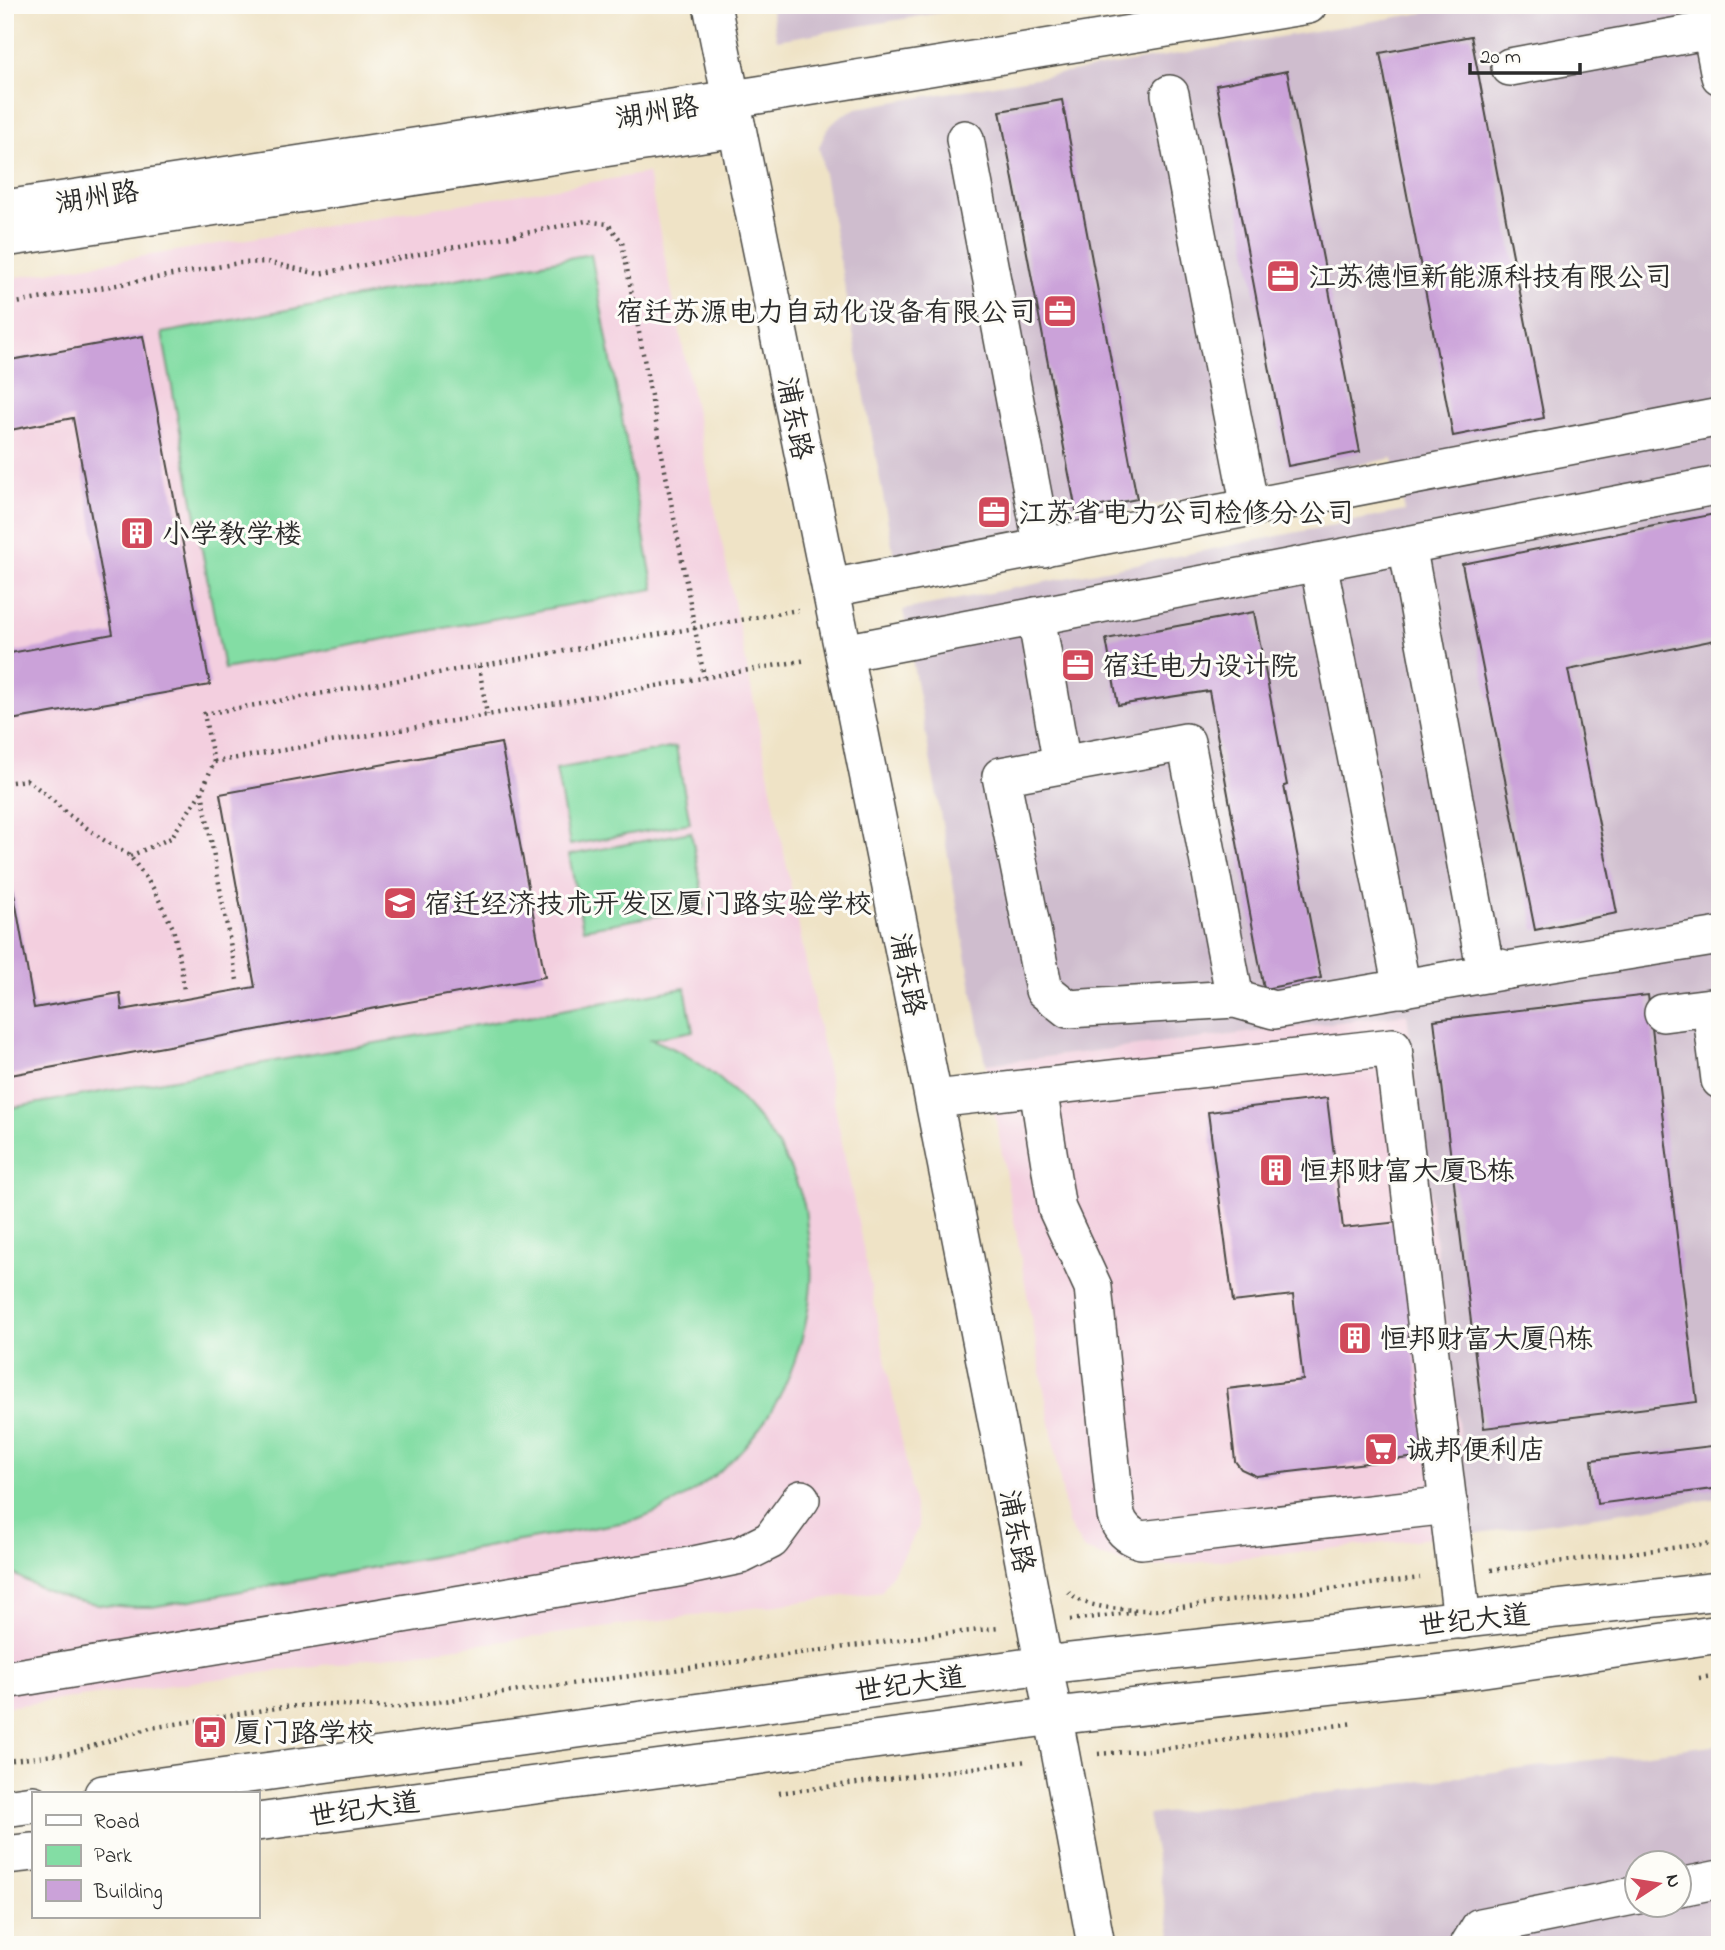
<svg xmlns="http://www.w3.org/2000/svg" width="1725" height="1950" font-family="'Indie Flower','LXGW WenKai TC',sans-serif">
<rect width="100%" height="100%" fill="#fdfcf7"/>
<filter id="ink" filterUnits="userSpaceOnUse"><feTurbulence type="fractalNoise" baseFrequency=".0143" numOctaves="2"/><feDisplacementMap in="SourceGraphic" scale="14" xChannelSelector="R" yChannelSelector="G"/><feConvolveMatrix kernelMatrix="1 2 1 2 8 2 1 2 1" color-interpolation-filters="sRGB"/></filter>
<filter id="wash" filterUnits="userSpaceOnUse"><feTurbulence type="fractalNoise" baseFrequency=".00686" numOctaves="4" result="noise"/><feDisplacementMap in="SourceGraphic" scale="28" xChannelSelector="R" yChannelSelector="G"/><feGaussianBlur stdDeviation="1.57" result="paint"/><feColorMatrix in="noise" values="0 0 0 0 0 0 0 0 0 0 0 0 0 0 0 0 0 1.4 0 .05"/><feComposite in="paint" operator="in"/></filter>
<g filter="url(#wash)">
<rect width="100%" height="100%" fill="#efe3c6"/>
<g fill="#f3cfdf">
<polygon points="648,173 919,1527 882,1591 5,1707 5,279"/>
<polygon points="1407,1014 1472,1534 1144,1568 1107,1558 1084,1550 1068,1524 986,1064"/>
</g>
<g fill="#cfbdce" fill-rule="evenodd">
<polygon points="770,5 987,5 777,40"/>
<polygon points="1469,5 1720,5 1720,1498 1472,1534 1407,1014 986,1064 903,610 1405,511 1393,458 894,556 819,147 827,129 842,115 857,108"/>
<path d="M1720,1744V1945H1173L1148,1815ZM1638,1862H1680V1904H1638Z"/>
</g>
<g fill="#83dda4" stroke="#578468" stroke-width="2">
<polygon points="591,254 654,589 224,669 162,333"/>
<polygon points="676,747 690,823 570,845 556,769"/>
<polygon points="691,832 705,907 583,929 569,855"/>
<path d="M685,988L693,1031L651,1039C661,1043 671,1047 680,1052C735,1082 785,1141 803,1201C806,1209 806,1219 807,1227C810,1246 813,1266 811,1285C808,1333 788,1391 759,1429C729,1470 684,1503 637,1520L152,1607C98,1608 51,1600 5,1568V1109Z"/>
</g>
<g id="blocks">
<g fill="#cba2d9">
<polygon points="1471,36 1544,418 1453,436 1380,53"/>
<polygon points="1287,71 1360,452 1288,466 1216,85"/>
<polygon points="1062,100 1137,499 1076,511 1000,111"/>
<polygon points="143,336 210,685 5,721 5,654 113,634 73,418 5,431 5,361"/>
<polygon points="1720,513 1720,639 1568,670 1617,913 1535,930 1462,564"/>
<polygon points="1254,612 1287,785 1284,786 1321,978 1264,989 1209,691 1118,705 1106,639"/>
<polygon points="501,743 545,977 5,1076 5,854 7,854 34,1008 120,993 122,1010 255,987 220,794"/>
<polygon points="1648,995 1697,1402 1484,1428 1434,1020"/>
<polygon points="1327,1098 1343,1228 1399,1222 1426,1456 1256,1476 1241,1469 1235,1461 1227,1389 1303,1380 1293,1295 1233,1302 1208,1112"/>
<polygon points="1720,1445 1720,1488 1597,1504 1592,1460"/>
</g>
</g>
</g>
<g filter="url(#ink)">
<use href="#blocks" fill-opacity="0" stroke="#484742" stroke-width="2"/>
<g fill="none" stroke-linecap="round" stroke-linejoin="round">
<g stroke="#484742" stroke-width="40">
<g id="minor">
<path d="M712,5C843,651 977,1296 1096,1945"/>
<polyline points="1510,67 1711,30 1720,76"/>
<polyline points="1170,94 1250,508"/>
<polyline points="965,139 1043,548"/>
<polyline points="5,209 758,95 1308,5"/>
<polyline points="5,238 737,128"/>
<polyline points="1407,545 1482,951 1489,965 1508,970 1720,936"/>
<polyline points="1318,562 1402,989"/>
<polyline points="831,588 1720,417"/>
<polyline points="1036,616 1062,765"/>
<polyline points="844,653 1720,485"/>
<polyline points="1235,999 1068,1009 1044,990 1001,776 1186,742 1235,999 1274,1010 1508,970"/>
<polyline points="1663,1013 1711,1007 1720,1080"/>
<path d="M1038,1088L1057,1209L1093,1287L1116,1515C1120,1528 1128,1536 1141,1540L1449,1505"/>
<polyline points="935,1099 1393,1047 1462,1620"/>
<polyline points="5,1680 684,1567 741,1555 771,1540 801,1499"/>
<polyline points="103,1794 1044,1665 1720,1591"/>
<polyline points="5,1808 33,1804"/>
<polyline points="257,1822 1054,1716 1470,1670 1720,1634"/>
<polyline points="5,1855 33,1852"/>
<polyline points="1680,1887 1720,1879"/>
<polyline points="1469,1945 1480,1927 1638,1895"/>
</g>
</g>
<g stroke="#484742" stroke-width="4.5" stroke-dasharray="2 5" stroke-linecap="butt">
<polyline points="5,305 239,263 267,262 319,274 586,221 608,224 622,242 704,677"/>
<polyline points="479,666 487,715"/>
<polyline points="214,762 204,714 798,610"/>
<polyline points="5,783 27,780 47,795 66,813 102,839 130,856 153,888 173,928 181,965 184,991"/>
<polyline points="202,792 237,980"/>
<polyline points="130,856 171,838 202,791 214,762 807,660"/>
<polyline points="1491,1570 1720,1542"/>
<path d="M1068,1592C1083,1610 1133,1610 1156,1610L1420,1578"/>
<polyline points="1070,1620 1138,1612"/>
<polyline points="1699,1678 1720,1675"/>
<polyline points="1098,1754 1163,1749 1354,1723"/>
<polyline points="5,1761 70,1753 150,1728 283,1707 326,1704 392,1708 942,1634 999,1628"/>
<polyline points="779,1793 1027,1761"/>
</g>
<use href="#minor" stroke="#fff" stroke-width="37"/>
</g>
</g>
<defs>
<g id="office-square" transform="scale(1.75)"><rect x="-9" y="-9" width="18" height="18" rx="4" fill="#d1495b" stroke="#fdfcf7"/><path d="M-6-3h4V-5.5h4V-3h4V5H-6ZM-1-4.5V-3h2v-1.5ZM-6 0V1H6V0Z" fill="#fff"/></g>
<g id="building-square" transform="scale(1.75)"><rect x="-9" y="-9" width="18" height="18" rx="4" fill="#d1495b" stroke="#fdfcf7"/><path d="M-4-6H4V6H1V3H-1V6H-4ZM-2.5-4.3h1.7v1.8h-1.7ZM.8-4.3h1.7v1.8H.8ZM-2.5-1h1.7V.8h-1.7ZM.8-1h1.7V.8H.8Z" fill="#fff"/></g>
<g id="school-square" transform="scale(1.75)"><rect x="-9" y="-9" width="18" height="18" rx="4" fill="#d1495b" stroke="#fdfcf7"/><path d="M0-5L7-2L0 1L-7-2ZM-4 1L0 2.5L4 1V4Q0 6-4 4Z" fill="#fff"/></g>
<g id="supermarket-square" transform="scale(1.75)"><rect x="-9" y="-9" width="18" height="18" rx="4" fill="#d1495b" stroke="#fdfcf7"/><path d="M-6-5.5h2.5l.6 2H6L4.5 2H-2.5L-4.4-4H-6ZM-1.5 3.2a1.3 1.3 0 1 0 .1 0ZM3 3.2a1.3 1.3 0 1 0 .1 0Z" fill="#fff"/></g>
<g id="bus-square" transform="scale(1.75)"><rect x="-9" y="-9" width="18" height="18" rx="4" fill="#d1495b" stroke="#fdfcf7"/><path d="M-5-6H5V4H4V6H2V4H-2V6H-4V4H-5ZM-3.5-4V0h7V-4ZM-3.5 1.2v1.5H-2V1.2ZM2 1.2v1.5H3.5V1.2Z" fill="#fff"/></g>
</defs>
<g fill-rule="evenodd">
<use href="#office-square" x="1283" y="276"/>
<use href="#office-square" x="1060" y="311"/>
<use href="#office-square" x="994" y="512"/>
<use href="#building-square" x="137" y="533"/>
<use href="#office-square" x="1078" y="665"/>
<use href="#school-square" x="400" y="903"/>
<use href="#building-square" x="1276" y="1170"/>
<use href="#building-square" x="1355" y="1338"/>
<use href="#supermarket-square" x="1381" y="1449"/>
<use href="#bus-square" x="210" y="1732"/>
</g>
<g text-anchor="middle" stroke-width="6" stroke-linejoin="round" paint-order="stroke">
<g font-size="28" fill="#2b2b2b" stroke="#fdfcf7">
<text transform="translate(657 111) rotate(-9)" y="10">湖州路</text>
<text transform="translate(97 196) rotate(-9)" y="10">湖州路</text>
<text transform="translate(796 418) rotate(79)" y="10">浦东路</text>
<text transform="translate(909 974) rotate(79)" y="10">浦东路</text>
<text transform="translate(1018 1531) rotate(79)" y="10">浦东路</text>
<text transform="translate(1474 1619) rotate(-6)" y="10">世纪大道</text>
<text transform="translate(910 1683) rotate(-8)" y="10">世纪大道</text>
<text transform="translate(364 1808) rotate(-8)" y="10">世纪大道</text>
</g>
<g font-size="28" fill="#2b2b2b" stroke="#fdfcf7" text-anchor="start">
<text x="1308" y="286">江苏德恒新能源科技有限公司</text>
<text x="1036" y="321" text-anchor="end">宿迁苏源电力自动化设备有限公司</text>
<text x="1018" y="522">江苏省电力公司检修分公司</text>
<text x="162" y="543">小学教学楼</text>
<text x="1102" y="675">宿迁电力设计院</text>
<text x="424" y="913">宿迁经济技术开发区厦门路实验学校</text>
<text x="1300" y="1180">恒邦财富大厦B栋</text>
<text x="1380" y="1348">恒邦财富大厦A栋</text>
<text x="1406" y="1459">诚邦便利店</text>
<text x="234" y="1742">厦门路学校</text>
</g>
</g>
<rect width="1725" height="1950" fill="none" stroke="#fdfcf7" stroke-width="28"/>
<rect x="32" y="1792" width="228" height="126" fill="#fdfcf7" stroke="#a9a8a5" stroke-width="2"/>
<rect x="46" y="1815" width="35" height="10" fill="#ffffff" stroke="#a9a8a5" stroke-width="2"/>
<text x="94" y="1828" font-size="21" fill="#2b2b2b">Road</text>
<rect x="46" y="1845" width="35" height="21" fill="#83dda4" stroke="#a9a8a5" stroke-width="2"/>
<text x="94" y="1862" font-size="21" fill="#2b2b2b">Park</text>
<rect x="46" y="1880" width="35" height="21" fill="#cba2d9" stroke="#a9a8a5" stroke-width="2"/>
<text x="94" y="1898" font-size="21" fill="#2b2b2b">Building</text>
<g transform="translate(1658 1884) rotate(78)"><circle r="33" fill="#fdfcf7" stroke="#a9a8a5" stroke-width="2"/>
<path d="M0-5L12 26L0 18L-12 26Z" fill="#d1495b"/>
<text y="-10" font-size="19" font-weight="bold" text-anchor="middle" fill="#2b2b2b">N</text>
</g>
<path d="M1470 63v10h110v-10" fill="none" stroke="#2b2b2b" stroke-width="3.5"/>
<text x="1480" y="63" font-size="21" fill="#2b2b2b" stroke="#fdfcf7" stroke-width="5" paint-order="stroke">20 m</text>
</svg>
